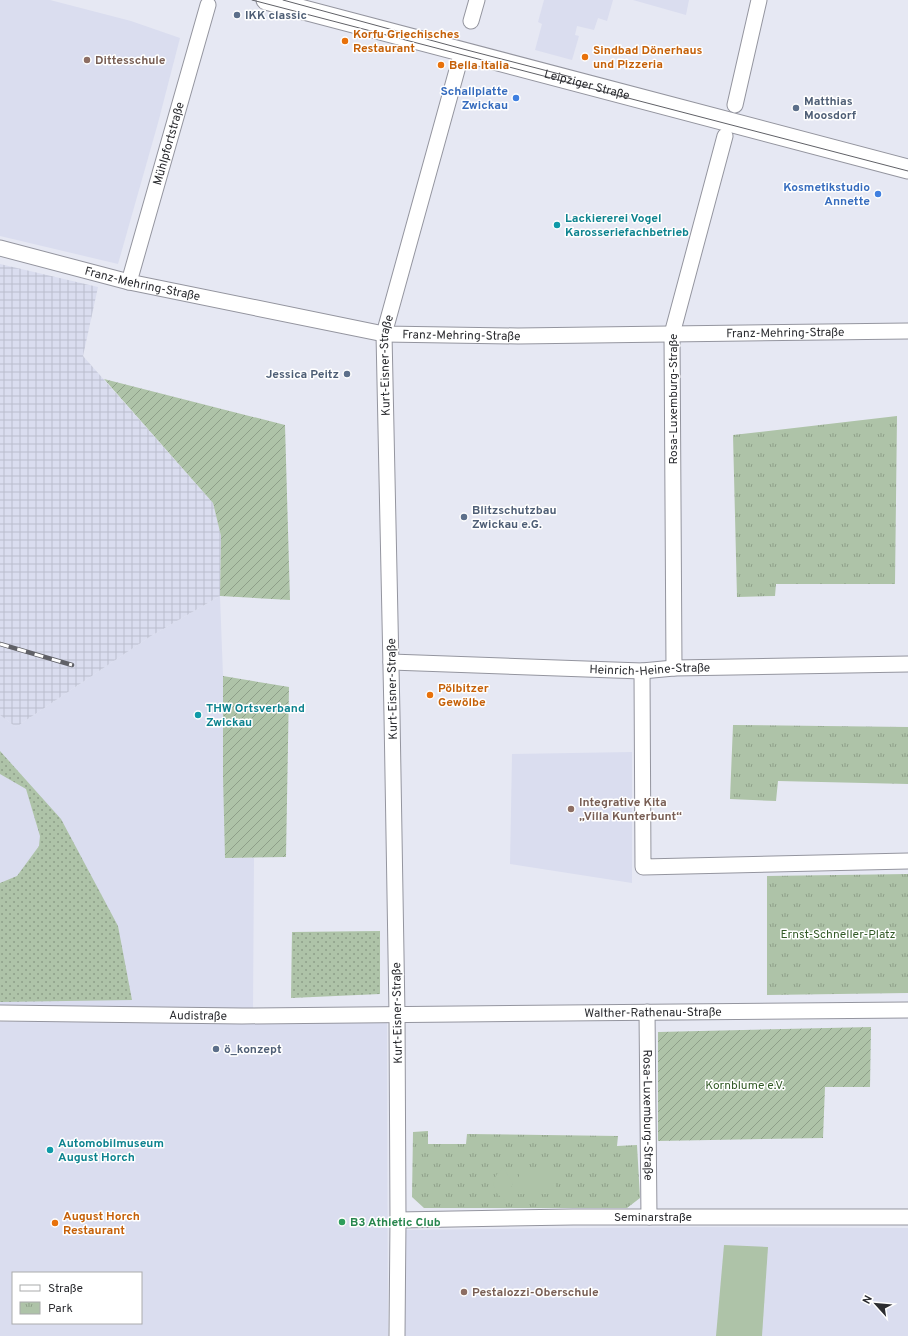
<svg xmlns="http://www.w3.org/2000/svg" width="908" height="1336" font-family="Overpass,sans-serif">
<defs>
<pattern id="industrial-grid" width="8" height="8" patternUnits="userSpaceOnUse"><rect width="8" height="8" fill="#daddef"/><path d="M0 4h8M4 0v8" fill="none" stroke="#bbbecd"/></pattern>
<pattern id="grass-dots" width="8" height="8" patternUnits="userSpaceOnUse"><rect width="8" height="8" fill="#aec3a8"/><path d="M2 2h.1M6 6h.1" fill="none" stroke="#8e9f89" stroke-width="1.8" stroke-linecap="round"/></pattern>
<pattern id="park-tufts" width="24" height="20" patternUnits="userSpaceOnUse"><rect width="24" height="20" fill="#aec3a8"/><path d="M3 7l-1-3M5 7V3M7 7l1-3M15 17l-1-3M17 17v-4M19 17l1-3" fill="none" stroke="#8e9f89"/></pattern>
<pattern id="garden-furrows" width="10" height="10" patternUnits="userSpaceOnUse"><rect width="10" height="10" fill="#aec3a8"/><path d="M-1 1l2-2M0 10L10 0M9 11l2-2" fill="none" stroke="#8e9f89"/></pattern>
</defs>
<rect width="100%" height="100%" fill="#e6e8f3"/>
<g fill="#daddef" fill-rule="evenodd">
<polygon points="0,0 50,0 131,21 180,38 158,123 118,264 0,236"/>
<polygon points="544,0 613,0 607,21 598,18 594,30 577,26 575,35 579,36 572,60 535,50 542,24 538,22"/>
<polygon points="633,0 689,0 686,15"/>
<polygon points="220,596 223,676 225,858 254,858 253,1011 0,1008 0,715 16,727 151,636"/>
<polygon points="632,752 632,883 510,864 512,754"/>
<path d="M0,1022L387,1023L388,1336H0ZM13,1273H141V1323H13Z"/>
<polygon points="678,1227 908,1228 908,1336 403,1336 403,1230"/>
</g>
<polygon fill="url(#industrial-grid)" points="0,264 98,287 83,356 213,503 221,536 220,596 151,636 16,727 0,715"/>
<g fill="url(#grass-dots)">
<polygon points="0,751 61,819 118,926 132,1000 0,1002 0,883 17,876 39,846 40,836 26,789 0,774"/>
<polygon points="380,931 380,994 291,998 292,932"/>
</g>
<g fill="url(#park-tufts)">
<polygon points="897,416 895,584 776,584 775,596 737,597 733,435"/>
<polygon points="733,725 908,727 908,784 778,781 776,801 730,799"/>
<polygon points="908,874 908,993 767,995 767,876"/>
<polygon points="428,1131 428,1144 466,1144 467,1134 618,1136 617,1146 637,1145 640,1198 627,1208 424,1208 412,1197 413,1132"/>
</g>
<g fill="url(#garden-furrows)">
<polygon points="104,379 285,425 290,600 220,596 221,536 213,503"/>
<polygon points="223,676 289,687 286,857 225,858 223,776"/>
<polygon points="871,1027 870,1087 825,1087 823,1138 658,1141 658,1032"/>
</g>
<g fill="#aec3a8">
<path d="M503,1167L513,1184L505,1200C490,1191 491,1179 503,1167Z"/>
<rect x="519" y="1168" width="37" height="26"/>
<polygon points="724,1245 768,1247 762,1336 716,1336"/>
</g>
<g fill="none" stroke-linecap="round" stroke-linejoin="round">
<g stroke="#94959f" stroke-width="17">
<g id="minor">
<polyline points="471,21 477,0"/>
<polyline points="735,105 759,0"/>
<path id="s1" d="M0,248L129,282L384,334L518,336L908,331"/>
<path id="s2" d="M129,282L208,5"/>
<path id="s3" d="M391,662L642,671L674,668L908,664"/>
<polyline points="674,668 672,334 725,136"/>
<polyline points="642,671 643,867 908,861"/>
<path id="s4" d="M647,1012L649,1217"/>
<path id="s5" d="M0,1013L242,1016L908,1010"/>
<path id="s6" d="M398,1220L573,1217H908"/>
<path id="s7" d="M397,1336L398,1220L397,1014L392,715L384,334L462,52"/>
</g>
</g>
<g stroke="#94959f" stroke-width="21">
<g id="tertiary">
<path id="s8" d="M266,0L908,169"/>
</g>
</g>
<use href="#minor" stroke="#fff" stroke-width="15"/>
<use href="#tertiary" stroke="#fff" stroke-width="19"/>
<g stroke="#606167" stroke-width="1">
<polyline points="252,0 908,171"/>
<polyline points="283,0 463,49 571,77"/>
</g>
<g stroke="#606167" stroke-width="4.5">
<polyline id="rail" points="0,644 72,665"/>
</g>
<use href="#rail" stroke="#fff" stroke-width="3" stroke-dasharray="9" stroke-linecap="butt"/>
</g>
<g fill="#5c6f8a" stroke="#fff" stroke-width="1.5">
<circle cx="237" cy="15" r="4"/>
<circle cx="796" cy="108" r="4"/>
<circle cx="347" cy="374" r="4"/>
<circle cx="464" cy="517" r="4"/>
<circle cx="216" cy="1049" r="4"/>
</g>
<g fill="#e8710a" stroke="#fff" stroke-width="1.5">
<circle cx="345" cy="41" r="4"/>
<circle cx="585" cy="57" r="4"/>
<circle cx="441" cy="65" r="4"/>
<circle cx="430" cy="695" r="4"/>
<circle cx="55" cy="1223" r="4"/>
</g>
<g fill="#8d6e63" stroke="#fff" stroke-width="1.5">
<circle cx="87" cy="60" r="4"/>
<circle cx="571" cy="809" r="4"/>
<circle cx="464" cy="1292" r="4"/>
</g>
<g fill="#3f7fe0" stroke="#fff" stroke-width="1.5">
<circle cx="516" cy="98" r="4"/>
<circle cx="878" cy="194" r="4"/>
</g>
<g fill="#0f9aa8" stroke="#fff" stroke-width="1.5">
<circle cx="557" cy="225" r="4"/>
<circle cx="198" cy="715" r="4"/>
<circle cx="50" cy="1150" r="4"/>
</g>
<circle fill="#2e9e5b" stroke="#fff" stroke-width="1.5" cx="342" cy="1222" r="4"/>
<g text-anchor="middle" stroke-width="3" stroke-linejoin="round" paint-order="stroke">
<g font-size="12" font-weight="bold" fill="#4e5e75" stroke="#fff" text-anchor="start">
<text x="245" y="19">IKK classic</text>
<text x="804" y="105">Matthias<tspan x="804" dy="14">Moosdorf</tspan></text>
<text x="339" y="378" text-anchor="end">Jessica Peitz</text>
<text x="472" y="514">Blitzschutzbau<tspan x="472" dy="14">Zwickau e.G.</tspan></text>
<text x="224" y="1053">ö_konzept</text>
</g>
<g font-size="12" font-weight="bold" fill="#c56008" stroke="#fff" text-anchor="start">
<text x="353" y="38">Korfu Griechisches<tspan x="353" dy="14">Restaurant</tspan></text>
<text x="593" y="54">Sindbad Dönerhaus<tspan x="593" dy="14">und Pizzeria</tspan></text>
<text x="449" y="69">Bella Italia</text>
<text x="438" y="692">Pölbitzer<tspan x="438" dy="14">Gewölbe</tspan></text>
<text x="63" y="1220">August Horch<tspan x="63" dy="14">Restaurant</tspan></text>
</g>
<g font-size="12" font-weight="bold" fill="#785e54" stroke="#fff" text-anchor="start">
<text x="95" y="64">Dittesschule</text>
<text x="579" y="806">Integrative Kita<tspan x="579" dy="14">„Villa Kunterbunt“</tspan></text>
<text x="472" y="1296">Pestalozzi-Oberschule</text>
</g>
<g font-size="12" fill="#2b2c30" stroke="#fff">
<text dy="4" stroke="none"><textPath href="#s8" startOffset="332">Leipziger Straße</textPath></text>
<text dy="4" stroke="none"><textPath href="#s2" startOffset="144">Mühlpfortstraße</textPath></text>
<text dy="4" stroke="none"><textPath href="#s1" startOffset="147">Franz-Mehring-Straße</textPath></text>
<text dy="4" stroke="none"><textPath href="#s1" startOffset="795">Franz-Mehring-Straße</textPath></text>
<text dy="4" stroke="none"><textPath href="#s1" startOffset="471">Franz-Mehring-Straße</textPath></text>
<text dy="4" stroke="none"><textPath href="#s7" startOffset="971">Kurt-Eisner-Straße</textPath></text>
<text transform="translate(673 399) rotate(-90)" y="4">Rosa-Luxemburg-Straße</text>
<text dy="4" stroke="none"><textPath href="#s3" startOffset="259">Heinrich-Heine-Straße</textPath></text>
<text transform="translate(392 689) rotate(-91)" y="4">Kurt-Eisner-Straße</text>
<text dy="4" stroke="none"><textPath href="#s5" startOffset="653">Walther-Rathenau-Straße</textPath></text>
<text transform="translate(397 1013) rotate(-91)" y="4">Kurt-Eisner-Straße</text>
<text dy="4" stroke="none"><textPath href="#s5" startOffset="198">Audistraße</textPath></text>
<text dy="4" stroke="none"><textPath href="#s4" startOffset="103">Rosa-Luxemburg-Straße</textPath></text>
<text dy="4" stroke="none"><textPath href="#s6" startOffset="255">Seminarstraße</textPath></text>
</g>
<g font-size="12" font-weight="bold" fill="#366cbe" stroke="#fff" text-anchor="end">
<text x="508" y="95">Schallplatte<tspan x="508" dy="14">Zwickau</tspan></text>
<text x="870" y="191">Kosmetikstudio<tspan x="870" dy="14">Annette</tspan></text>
</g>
<g font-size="12" font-weight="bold" fill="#0d838f" stroke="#fff" text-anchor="start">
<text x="565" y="222">Lackiererei Vogel<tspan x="565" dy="14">Karosseriefachbetrieb</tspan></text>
<text x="206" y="712">THW Ortsverband<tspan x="206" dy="14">Zwickau</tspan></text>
<text x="58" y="1147">Automobilmuseum<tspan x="58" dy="14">August Horch</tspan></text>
</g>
<g font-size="12" fill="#335a27" stroke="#fff">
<text x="838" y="938">Ernst-Schneller-Platz</text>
<text x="745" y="1089">Kornblume e.V.</text>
</g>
<g font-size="12" font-weight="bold" fill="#27864d" stroke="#fff" text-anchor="start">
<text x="350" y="1226">B3 Athletic Club</text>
</g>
</g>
<rect x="12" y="1272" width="130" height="52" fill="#ffffff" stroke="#aaabac"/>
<rect x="20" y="1285" width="20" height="6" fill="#ffffff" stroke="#aaabac"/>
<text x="48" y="1292" font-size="12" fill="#2b2c30">Straße</text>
<rect x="20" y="1302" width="20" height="12" fill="url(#park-tufts)" stroke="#aaabac"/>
<text x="48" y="1312" font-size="12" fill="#2b2c30">Park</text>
<g transform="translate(876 1304) rotate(297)" stroke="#ffffff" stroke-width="3" paint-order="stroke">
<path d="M0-3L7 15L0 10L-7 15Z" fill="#2b2c30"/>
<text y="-6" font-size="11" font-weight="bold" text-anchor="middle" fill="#2b2c30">N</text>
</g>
</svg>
